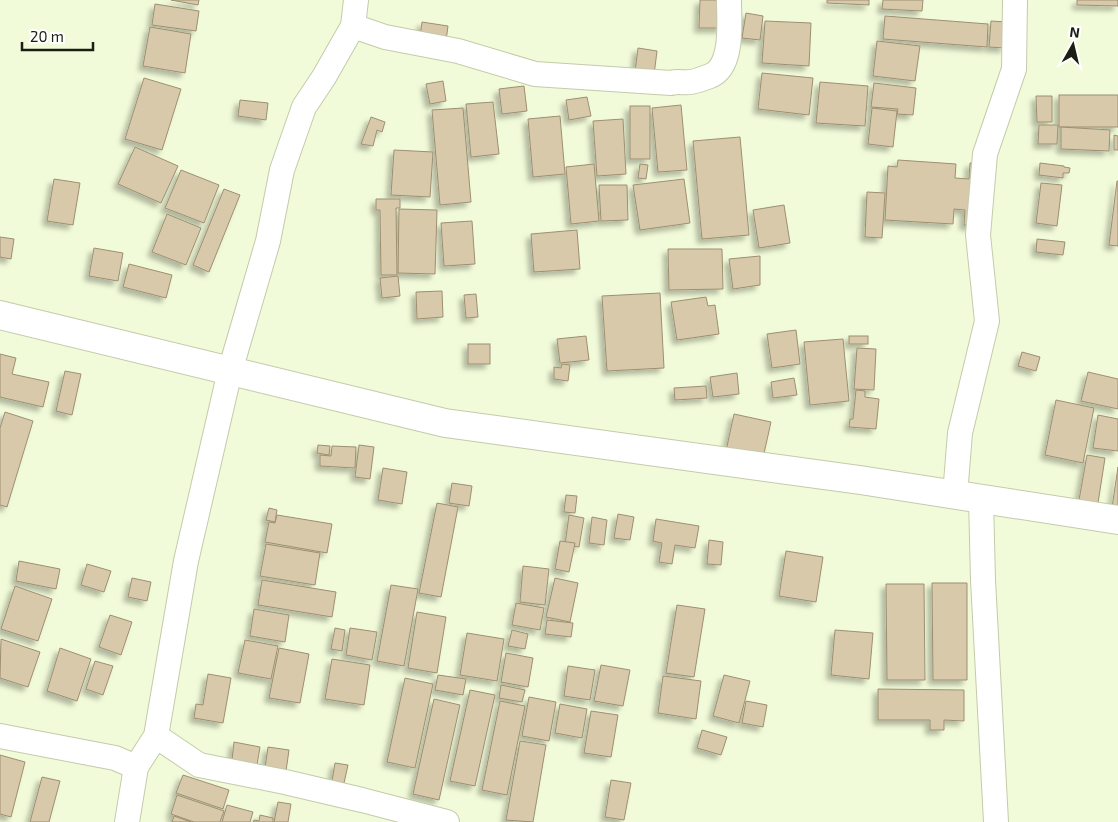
<svg xmlns="http://www.w3.org/2000/svg" width="1118" height="822" font-family="'Exo 2',sans-serif">
<defs>
<filter id="shadow"><feDropShadow dx="-4.5" dy="4.5" stdDeviation="2.5" flood-color="#0004"/></filter>
</defs>
<rect width="100%" height="100%" fill="#f2fbd9"/>
<g fill="#d8c9aa" stroke="#9d8f71" filter="url(#shadow)">
<polygon points="171,0 199,0 198,5"/>
<polygon points="700,0 723,0 722,28 699,28"/>
<polygon points="827,0 869,0 869,5 827,3"/>
<polygon points="883,0 923,0 922,11 882,9"/>
<polygon points="1077,0 1118,0 1118,6 1077,5"/>
<polygon points="155,4 199,11 196,31 152,25"/>
<polygon points="746,13 763,16 760,40 742,38"/>
<polygon points="885,16 988,24 987,47 883,39"/>
<polygon points="765,21 811,23 809,66 762,63"/>
<polygon points="991,21 1006,22 1005,48 989,47"/>
<polygon points="422,22 448,26 446,41 420,37"/>
<polygon points="150,27 191,34 185,73 143,66"/>
<polygon points="877,41 920,46 915,81 873,76"/>
<polygon points="638,48 657,51 654,75 635,72"/>
<polygon points="762,73 813,78 809,115 758,109"/>
<polygon points="144,78 181,89 162,150 125,139"/>
<polygon points="443,81 446,101 430,104 426,84"/>
<polygon points="820,82 868,86 865,126 816,123"/>
<polygon points="874,83 916,88 913,115 897,114 898,109 871,107"/>
<polygon points="524,86 527,111 502,114 499,89"/>
<rect x="1059" y="95" width="59" height="32"/>
<polygon points="1036,96 1052,96 1052,122 1037,122"/>
<polygon points="587,97 591,116 569,120 566,100"/>
<polygon points="240,100 268,103 266,120 238,116"/>
<polygon points="493,102 499,154 471,157 466,104"/>
<polygon points="681,105 687,170 658,172 652,108"/>
<rect x="630" y="106" width="20" height="53"/>
<polygon points="463,108 471,202 440,205 432,110"/>
<polygon points="872,108 897,111 893,147 868,144"/>
<polygon points="560,116 565,174 533,177 528,119"/>
<polygon points="371,117 385,122 382,132 377,130 373,146 361,144"/>
<polygon points="623,119 626,174 597,176 593,121"/>
<polygon points="1039,125 1058,125 1057,144 1038,144"/>
<polygon points="1061,127 1110,130 1109,151 1061,149"/>
<polygon points="1114,135 1118,136 1118,150 1114,150"/>
<polygon points="740,137 749,235 702,239 693,141"/>
<polygon points="135,147 178,166 161,203 118,184"/>
<polygon points="394,150 433,152 430,197 391,195"/>
<polygon points="898,160 956,164 955,178 969,179 970,163 977,163 973,226 964,225 965,210 954,209 953,224 885,220 888,166 897,167"/>
<polygon points="1040,163 1064,166 1064,167 1070,168 1069,173 1063,173 1063,178 1039,175"/>
<polygon points="594,164 599,221 571,224 566,167"/>
<polygon points="640,164 648,165 646,179 638,178"/>
<polygon points="181,170 219,185 204,223 165,208"/>
<polygon points="54,179 80,183 73,225 47,221"/>
<polygon points="684,179 690,223 640,230 633,185"/>
<polygon points="1117,181 1118,181 1118,246 1109,245"/>
<polygon points="1041,183 1062,185 1057,226 1036,223"/>
<polygon points="599,185 627,185 628,220 601,221"/>
<polygon points="224,189 240,195 209,272 193,265"/>
<polygon points="867,192 885,193 882,238 865,237"/>
<polygon points="376,199 400,199 400,208 396,208 397,275 381,275 380,210 376,210"/>
<polygon points="784,205 790,243 759,248 753,210"/>
<polygon points="399,209 437,210 435,274 398,273"/>
<polygon points="167,214 201,228 186,265 152,252"/>
<polygon points="472,221 475,264 444,266 441,223"/>
<polygon points="577,230 580,269 534,272 531,234"/>
<polygon points="0,237 14,239 11,259 0,257"/>
<polygon points="1037,239 1065,242 1063,255 1036,252"/>
<polygon points="94,248 123,253 118,281 89,276"/>
<polygon points="668,249 722,249 723,289 669,290"/>
<polygon points="760,256 760,285 733,289 729,259"/>
<polygon points="129,264 172,275 166,298 123,287"/>
<polygon points="398,276 400,296 382,298 380,278"/>
<polygon points="442,291 443,317 417,319 416,292"/>
<polygon points="660,293 664,368 607,371 602,296"/>
<polygon points="476,294 478,317 466,318 464,295"/>
<polygon points="706,297 708,306 715,305 719,334 677,340 671,302"/>
<polygon points="796,330 800,364 772,368 767,334"/>
<polygon points="586,336 589,360 560,363 557,339"/>
<rect x="849" y="336" width="19" height="8"/>
<polygon points="843,339 849,401 810,405 804,342"/>
<rect x="468" y="344" width="22" height="20"/>
<polygon points="857,348 876,349 874,390 854,389"/>
<polygon points="1022,352 1040,357 1036,371 1018,366"/>
<polygon points="0,354 16,358 12,374 49,382 43,407 0,397"/>
<polygon points="562,364 570,365 568,381 554,379 554,367 561,368"/>
<polygon points="65,371 81,374 72,415 56,411"/>
<polygon points="1088,372 1118,379 1118,409 1081,401"/>
<polygon points="737,373 739,394 713,397 710,377"/>
<polygon points="794,378 797,395 773,398 771,382"/>
<polygon points="706,386 707,398 675,400 674,388"/>
<polygon points="856,390 865,391 865,397 879,399 876,429 849,427 850,419 853,419"/>
<polygon points="1056,400 1094,408 1083,463 1045,455"/>
<polygon points="5,412 33,421 7,507 0,505 0,428"/>
<polygon points="734,414 771,422 763,458 726,451"/>
<polygon points="1098,415 1118,419 1118,451 1093,448"/>
<polygon points="318,445 330,446 329,455 317,453"/>
<polygon points="359,445 374,447 370,479 355,477"/>
<polygon points="332,446 356,447 355,468 320,466 320,455 331,456"/>
<polygon points="1087,455 1105,458 1098,503 1079,500"/>
<polygon points="1118,467 1118,509 1112,508"/>
<polygon points="383,468 407,472 402,504 378,500"/>
<polygon points="452,483 472,486 469,506 449,503"/>
<polygon points="566,495 577,496 575,513 564,512"/>
<polygon points="437,503 458,507 441,597 419,593"/>
<polygon points="269,508 277,510 275,522 266,520"/>
<polygon points="618,514 634,517 630,540 614,538"/>
<polygon points="277,515 332,524 327,553 265,542 269,522 275,523"/>
<polygon points="569,515 584,518 579,547 565,545"/>
<polygon points="592,517 607,520 604,545 589,543"/>
<polygon points="656,519 699,526 695,548 675,545 672,564 659,562 662,543 653,541"/>
<polygon points="709,540 723,542 721,565 707,564"/>
<polygon points="560,541 575,543 569,572 555,569"/>
<polygon points="266,544 320,553 315,585 260,576"/>
<polygon points="786,551 823,557 816,602 779,596"/>
<polygon points="19,561 60,569 56,589 16,581"/>
<polygon points="87,564 111,571 104,592 81,585"/>
<polygon points="523,566 549,569 545,605 520,602"/>
<polygon points="132,578 151,582 147,601 128,597"/>
<polygon points="555,578 578,583 570,622 546,617"/>
<polygon points="262,580 336,592 332,617 258,605"/>
<polygon points="932,583 967,583 967,680 933,680"/>
<polygon points="886,584 924,584 925,680 887,680"/>
<polygon points="391,585 418,589 404,666 377,661"/>
<polygon points="15,586 52,599 38,641 1,629"/>
<polygon points="516,603 544,608 540,630 512,625"/>
<polygon points="677,605 705,609 694,677 666,673"/>
<polygon points="254,609 289,615 285,642 250,636"/>
<polygon points="417,612 446,617 437,673 408,668"/>
<polygon points="110,615 132,622 121,655 99,647"/>
<polygon points="547,620 573,623 571,637 545,634"/>
<polygon points="335,628 345,630 342,651 331,649"/>
<polygon points="350,628 377,632 372,660 346,655"/>
<polygon points="512,630 528,634 525,649 508,646"/>
<polygon points="835,630 873,633 869,679 831,675"/>
<polygon points="467,633 504,639 497,681 460,675"/>
<polygon points="1,639 40,652 28,687 0,678"/>
<polygon points="245,640 278,646 271,679 238,673"/>
<polygon points="60,648 91,659 77,701 47,691"/>
<polygon points="279,648 309,654 300,703 269,698"/>
<polygon points="506,653 533,658 528,687 501,682"/>
<polygon points="332,659 370,665 364,705 325,699"/>
<polygon points="95,661 113,666 103,695 86,689"/>
<polygon points="601,665 630,670 623,706 594,701"/>
<polygon points="568,666 595,670 590,700 564,696"/>
<polygon points="208,674 231,678 223,723 194,718 196,704 203,705"/>
<polygon points="438,675 466,679 463,695 435,690"/>
<polygon points="724,675 750,681 739,723 713,716"/>
<polygon points="663,676 701,681 696,719 658,713"/>
<polygon points="405,678 433,684 415,768 387,762"/>
<polygon points="501,685 525,690 522,702 499,698"/>
<polygon points="878,689 964,690 964,721 944,720 944,730 930,730 930,720 878,720"/>
<polygon points="470,690 495,695 475,786 450,781"/>
<polygon points="529,697 556,702 549,741 522,736"/>
<polygon points="434,699 460,705 439,800 413,794"/>
<polygon points="500,701 525,706 507,795 482,790"/>
<polygon points="746,701 767,705 763,727 742,723"/>
<polygon points="560,704 587,709 582,738 555,733"/>
<polygon points="591,711 618,715 611,757 584,753"/>
<polygon points="702,730 727,737 721,755 697,748"/>
<polygon points="520,741 546,745 533,822 506,820"/>
<polygon points="234,742 260,747 257,765 232,760"/>
<polygon points="268,747 289,750 286,771 265,768"/>
<polygon points="0,755 25,762 11,817 0,814"/>
<polygon points="335,763 348,765 344,783 332,781"/>
<polygon points="183,775 229,790 223,809 176,793"/>
<polygon points="42,777 60,781 49,822 30,822"/>
<polygon points="611,780 631,783 624,820 605,817"/>
<polygon points="177,795 224,811 220,822 194,822 171,814"/>
<polygon points="278,802 291,804 288,822 274,822"/>
<polygon points="227,805 253,812 250,822 222,822"/>
<polygon points="260,815 273,818 273,822 253,822 254,820 259,821"/>
<polygon points="174,816 191,822 172,822"/>
</g>
<g fill="none" stroke-linecap="round" stroke-linejoin="round">
<g stroke="#c3cbaa" stroke-width="26">
<g id="street">
<path d="M353,26L385,37L458,51L535,74L671,83C678,81 684,83 691,82C697,81 704,78 710,76C734,67 729,21 729,0"/>
<polyline points="955,495 960,433 987,321 978,235 985,154 1014,69 1015,0"/>
<polyline points="981,499 983,580 996,822"/>
<polyline points="0,736 115,758 136,767"/>
<polyline points="156,736 199,765 285,782 362,800 447,822"/>
<polyline points="127,822 136,767 156,736 186,561 230,371 268,241 282,170 304,107 324,77 353,26 356,0"/>
</g>
</g>
<g stroke="#c3cbaa" stroke-width="30">
<polyline id="secondary" points="0,315 445,423 860,480 1118,520"/>
</g>
<use href="#street" stroke="#fff" stroke-width="24"/>
<use href="#secondary" stroke="#fff" stroke-width="28"/>
</g>
<g transform="translate(1073 45) rotate(8)" stroke="#ffffff" stroke-width="4" paint-order="stroke">
<path d="M0-4L9 19L0 12L-9 19Z" fill="#1b1e12"/>
<text y="-8" font-size="14" font-weight="bold" text-anchor="middle" fill="#1b1e12">N</text>
</g>
<path d="M22 42v8h71v-8" fill="none" stroke="#1b1e12" stroke-width="2.5"/>
<text x="30" y="42" font-size="15" fill="#1b1e12" stroke="#ffffff" stroke-width="4" paint-order="stroke">20 m</text>
</svg>
